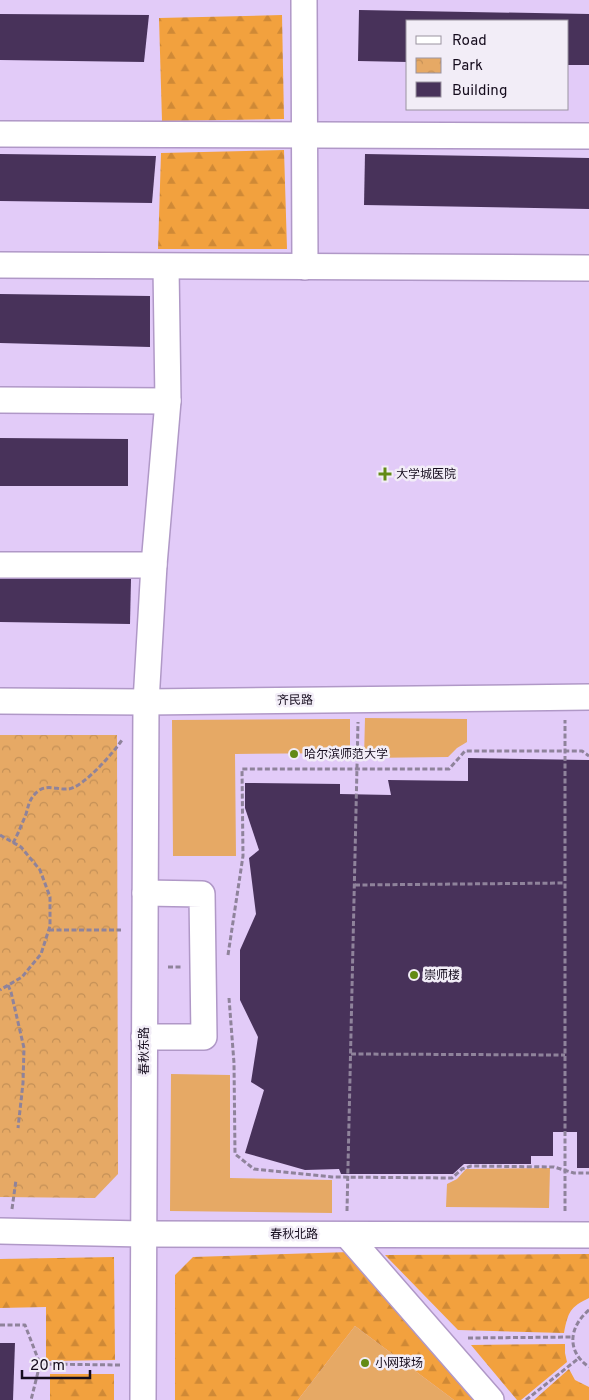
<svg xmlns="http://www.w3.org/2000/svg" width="589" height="1400" font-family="Overpass,'Noto Sans SC',sans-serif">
<defs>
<pattern id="forest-firs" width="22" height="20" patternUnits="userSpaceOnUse" patternTransform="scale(1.25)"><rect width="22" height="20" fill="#f2a13e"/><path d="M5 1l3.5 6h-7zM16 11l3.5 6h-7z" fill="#cf8936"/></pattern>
<pattern id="park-crowns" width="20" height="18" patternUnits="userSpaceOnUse" patternTransform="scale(1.25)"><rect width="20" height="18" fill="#e6a965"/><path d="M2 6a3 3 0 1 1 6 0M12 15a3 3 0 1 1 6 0" fill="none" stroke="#c49057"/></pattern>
</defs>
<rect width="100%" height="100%" fill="#eadcf9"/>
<path fill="#e2cbf8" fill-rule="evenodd" d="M0,0H589V1400H0ZM408,21H568V109H408Z"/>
<g fill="#e6a965">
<polygon points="365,718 467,719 467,742 457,748 448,757 364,758"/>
<polygon points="350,719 350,753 235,754 236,856 173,856 172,720"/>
<polygon points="171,1074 230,1075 230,1178 332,1180 332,1213 170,1211"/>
<polygon points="550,1168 549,1208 446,1207 447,1184 457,1179 466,1169"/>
<polygon points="355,1326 454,1400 298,1400"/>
</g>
<g fill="url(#forest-firs)">
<polygon points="282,15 284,119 162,121 159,18"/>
<polygon points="284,150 287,249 158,249 161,153"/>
<polygon points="350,1252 483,1400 454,1400 355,1326 298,1400 175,1400 175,1275 193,1257"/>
<path d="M589,1254V1298C570,1307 568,1312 564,1333L458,1330L385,1255Z"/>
<polygon points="114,1257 115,1360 46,1361 46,1307 0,1308 0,1259"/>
<polygon points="565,1344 565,1353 567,1362 521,1400 517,1400 471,1345"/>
<polygon points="569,1369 575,1380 589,1387 589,1400 534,1400"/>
<rect x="50" y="1374" width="64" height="26"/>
</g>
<polygon fill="url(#park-crowns)" points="0,735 117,735 118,1174 95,1198 0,1197"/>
<g fill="#48325a">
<polygon points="359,10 589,14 589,65 568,65 568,21 408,21 408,62 358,61"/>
<polygon points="0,14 149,15 144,62 0,60"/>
<polygon points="0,154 156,156 152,203 0,201"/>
<polygon points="365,154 589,158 589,209 364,205"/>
<polygon points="0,294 150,296 150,347 0,343"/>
<polygon points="0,438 128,439 128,486 0,486"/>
<polygon points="0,576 131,579 130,624 0,622"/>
<polygon points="468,758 589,760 589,1168 577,1168 577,1132 553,1132 553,1156 531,1156 531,1164 464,1164 453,1174 341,1174 339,1169 305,1170 245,1153 264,1090 251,1082 258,1037 240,1000 240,950 256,914 249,858 259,850 245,808 245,783 340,784 340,794 391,795 388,780 468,781"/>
<polygon points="0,1343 15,1343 13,1400 0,1400"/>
</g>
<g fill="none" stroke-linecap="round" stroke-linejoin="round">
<g stroke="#b098c7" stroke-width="28">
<g id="minor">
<polyline points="304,0 305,267"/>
<polyline points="0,134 589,136"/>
<polyline points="0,265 589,268"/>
<polyline points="0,400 168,401"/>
<polyline points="0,565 154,565"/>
<polyline points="0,701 146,702 589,697"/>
<polyline points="144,1037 204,1037 202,894 145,893"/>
<polyline points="0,1231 143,1234 589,1235"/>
<polyline points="347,1235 491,1400"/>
<polyline points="143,1400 146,702 154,565 168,401 166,267"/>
</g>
</g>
<g stroke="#8f839b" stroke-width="3" stroke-dasharray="5 2.5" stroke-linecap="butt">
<polyline points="0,835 21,847 40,870 50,897 50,926 41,954 22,977 0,990"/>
<path d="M13,843C18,834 22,824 26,814C29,804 29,799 38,791C47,784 58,790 68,789C83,788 114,752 122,740"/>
<polyline points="355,885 565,883"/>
<polyline points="49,930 121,930"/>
<polyline points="228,955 243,856 242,769 449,769 465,751 582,751 589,756"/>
<polyline points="168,967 181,967"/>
<polyline points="8,985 11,992 24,1048 23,1083 18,1128"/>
<polyline points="229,998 234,1063 235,1154 254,1169 332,1177 452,1178 462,1169 471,1166 554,1167 574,1173 589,1173"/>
<polyline points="351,1054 565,1055"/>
<polyline points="12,1209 16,1180"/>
<polyline points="347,1211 358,722"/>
<polyline points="565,1211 565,720"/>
<path d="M589,1310C569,1327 566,1351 589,1367"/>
<polyline points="0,1325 25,1325 40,1364 31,1400"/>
<polyline points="468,1338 573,1337"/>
<polyline points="40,1364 120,1365"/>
<polyline points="526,1400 579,1358"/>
</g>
<use href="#minor" stroke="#fff" stroke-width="25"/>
</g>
<g fill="#628a15" stroke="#f2edf7" stroke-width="2">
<path d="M382.5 466.5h5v5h5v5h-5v5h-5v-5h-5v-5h5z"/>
<circle cx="294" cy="754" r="5"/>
<circle cx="414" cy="975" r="5"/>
<circle cx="365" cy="1363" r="5"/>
</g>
<g text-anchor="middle" stroke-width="5" stroke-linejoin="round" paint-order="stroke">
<g font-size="12" fill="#150c1d" stroke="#f2edf7" text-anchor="start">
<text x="396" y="478">大学城医院</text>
<text x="304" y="758">哈尔滨师范大学</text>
<text x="424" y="979">崇师楼</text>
<text x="375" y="1367">小网球场</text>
</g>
<g font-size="12" fill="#150c1d" stroke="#f2edf7">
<text transform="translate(295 700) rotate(-1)" y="4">齐民路</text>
<text transform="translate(144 1051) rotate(-90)" y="4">春秋东路</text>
<text x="294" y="1238">春秋北路</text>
</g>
</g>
<rect x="406" y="20" width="162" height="90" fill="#f2edf7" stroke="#9a93a0"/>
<rect x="416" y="36" width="25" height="8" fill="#ffffff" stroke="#9a93a0"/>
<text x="452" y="45" font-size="15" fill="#150c1d">Road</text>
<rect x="416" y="58" width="25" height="15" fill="url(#park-crowns)" stroke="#9a93a0"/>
<text x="452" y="70" font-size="15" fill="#150c1d">Park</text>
<rect x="416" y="82" width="25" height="15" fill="#48325a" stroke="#9a93a0"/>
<text x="452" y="95" font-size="15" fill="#150c1d">Building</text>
<path d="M22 1370v8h68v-8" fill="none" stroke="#150c1d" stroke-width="2.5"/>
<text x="30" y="1370" font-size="15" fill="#150c1d" stroke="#f2edf7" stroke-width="4" paint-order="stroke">20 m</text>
</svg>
